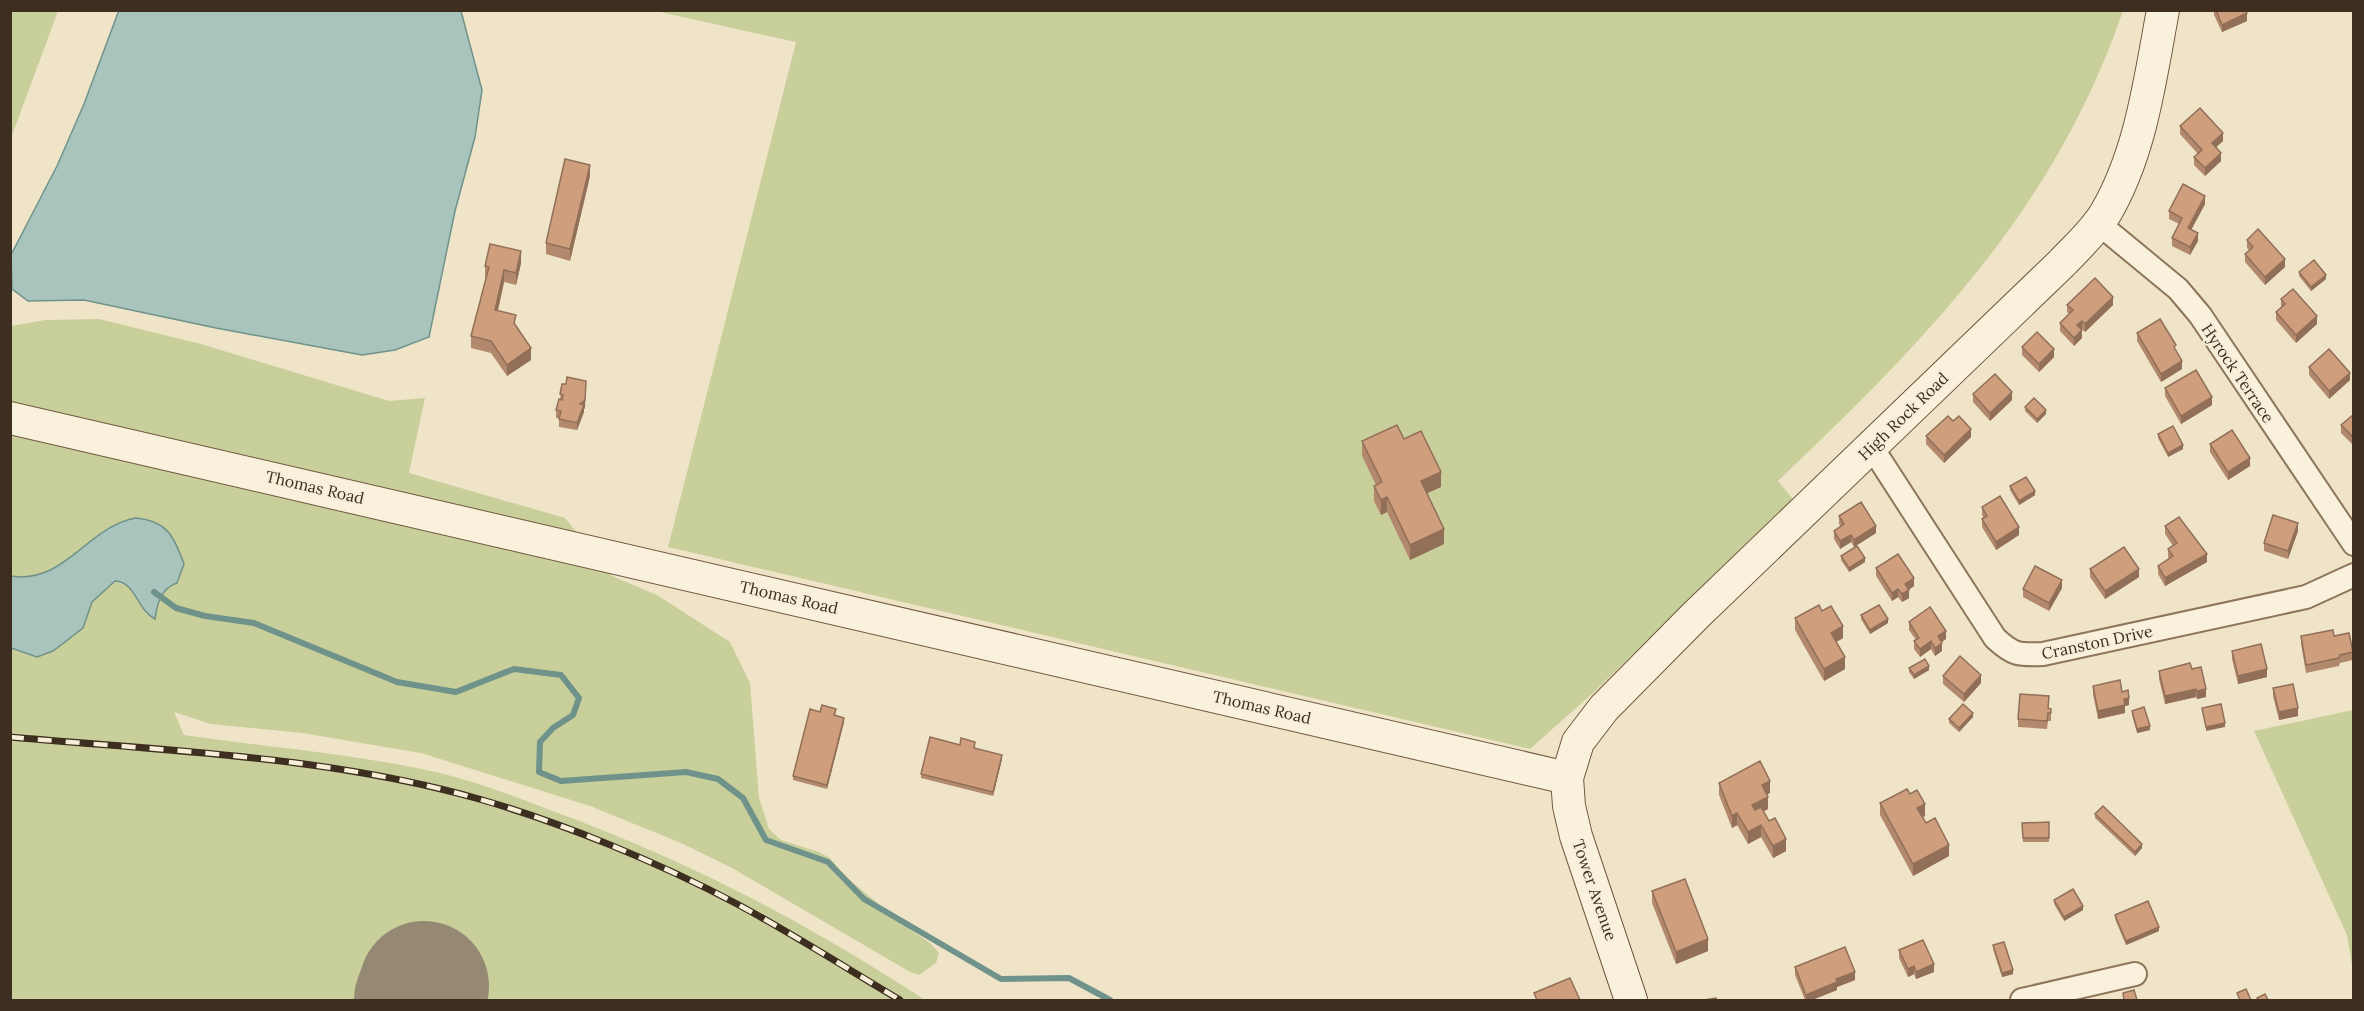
<svg xmlns="http://www.w3.org/2000/svg" width="2364" height="1011" font-family="Lora,serif">
<rect width="100%" height="100%" fill="#f0e4c8"/>
<g fill="#c9cf9b">
<polygon points="11,10 58,11 11,138 10,11"/>
<path d="M656,11H2123C2055,209 1926,340 1778,481L1793,499L1594,692L1530,749L668,547L796,42Z"/>
<path d="M99,319L201,344L389,401L425,398L409,473L565,518L612,576L657,595L730,642L750,683L759,798L769,829L781,840L819,852L830,858L845,876L905,926L930,943L939,953L936,963L919,975L910,972L732,868L681,843L590,806L421,753L302,733L211,724L174,712L184,735C265,747 347,753 426,770C467,778 508,794 547,809C681,857 806,922 925,1000H463L384,971L373,1000H11V648L37,657L52,651L83,628L92,602L115,581L158,599L171,585L108,528C82,552 49,582 11,576V326L45,320Z"/>
<polygon points="2353,710 2354,710 2353,971 2347,935 2254,731"/>
</g>
<g fill="#a9c4bc" stroke="#6f938a" stroke-width="1.5">
<polygon points="119,10 461,11 482,90 475,137 455,211 429,337 395,350 362,355 216,328 84,300 28,301 12,289 11,255 57,166 84,104"/>
<path d="M136,518C167,521 174,536 184,564L177,583C161,588 157,604 155,619C137,610 136,582 115,581L92,602L83,628L53,651L37,657L11,648V576C64,585 88,526 136,518Z"/>
</g>
<g fill="none" stroke-linecap="round" stroke-linejoin="round">
<polyline stroke="#6f938a" stroke-width="6" points="154,592 176,608 205,616 254,623 397,682 456,692 514,669 561,675 579,698 573,715 553,728 540,742 539,772 561,781 686,772 718,779 743,798 766,840 828,862 864,899 1001,979 1069,978 1110,1000"/>
<polyline stroke="#968974" stroke-width="130" points="419,1000 424,986"/>
<g stroke="#8d765c" stroke-width="26">
<g id="street">
<polyline points="2098,223 2178,289 2200,315 2354,544"/>
<path d="M1871,446L1995,638C2013,655 2018,655 2043,654L2306,597L2354,575"/>
<polyline points="2022,1000 2135,974"/>
</g>
</g>
<g stroke="#6f573f" stroke-width="34">
<g id="secondary">
<polyline points="10,418 1567,778"/>
<path d="M1631,1000L1576,836L1569,806L1567,778L1578,742L1604,708L1696,615L2062,263C2076,248 2094,232 2105,214C2141,153 2150,80 2163,10"/>
</g>
</g>
<use href="#street" stroke="#faf1dc" stroke-width="22"/>
<use href="#secondary" stroke="#faf1dc" stroke-width="32"/>
<g stroke="#3d2e20" stroke-width="7">
<path id="rail" d="M10,737C166,751 328,756 479,799C563,823 660,863 737,904C793,934 846,968 900,1000"/>
</g>
<use href="#rail" stroke="#f7eed8" stroke-width="4.5" stroke-dasharray="14" stroke-linecap="butt"/>
</g>
<g fill="#b2896c">
<polygon points="2214,10 2246,10 2247,21 2222,32 2214,15"/>
<polygon points="2180,126 2223,141 2216,147 2221,161 2205,176 2194,165 2194,157 2198,154 2180,134"/>
<polygon points="590,176 570,261 546,254 546,243"/>
<polygon points="2205,204 2191,229 2198,241 2190,255 2172,246 2172,238 2179,224 2169,219 2169,211"/>
<polygon points="2247,240 2285,267 2265,285 2245,262 2245,254 2249,250 2247,248"/>
<polygon points="521,263 516,285 504,282 498,311 516,326 531,360 507,376 491,353 471,348 471,336 486,278 485,278 485,266"/>
<polygon points="2299,272 2326,279 2311,291 2299,276"/>
<polygon points="2281,299 2317,324 2296,343 2276,320 2276,312 2281,307"/>
<polygon points="2067,305 2113,305 2085,332 2082,329 2081,329 2082,338 2074,346 2060,331 2060,323 2069,314 2067,312"/>
<polygon points="2137,333 2176,351 2182,369 2161,382 2137,341"/>
<polygon points="2022,347 2054,357 2039,372 2022,355"/>
<polygon points="2309,367 2350,380 2329,399 2309,375"/>
<polygon points="562,384 585,408 584,409 584,412 577,430 559,427 559,418 556,418 556,410 560,399"/>
<polygon points="2165,388 2212,405 2181,424 2165,396"/>
<polygon points="1973,394 2012,400 1990,421 1973,402"/>
<polygon points="2025,407 2046,414 2037,423 2025,411"/>
<polygon points="2354,414 2354,446 2341,433 2341,425"/>
<polygon points="1953,421 1971,437 1944,463 1926,444 1926,436"/>
<polygon points="2158,434 2183,449 2168,457 2158,438"/>
<polygon points="1404,439 1441,487 1427,493 1444,544 1410,560 1387,512 1381,515 1374,501 1374,486 1376,485 1362,456 1362,441"/>
<polygon points="2210,444 2250,466 2228,480 2210,452"/>
<polygon points="2010,486 2035,495 2019,505 2010,490"/>
<polygon points="1982,507 2019,535 1996,550 1982,527 1982,519 1984,518 1982,515"/>
<polygon points="1839,516 1876,533 1854,547 1851,542 1840,549 1834,539 1834,531 1841,527 1839,524"/>
<polygon points="2165,526 2207,562 2165,586 2158,574 2158,566 2169,558 2168,557 2168,549 2173,546 2165,534"/>
<polygon points="2298,531 2288,559 2264,551 2264,543"/>
<polygon points="1841,556 1865,562 1849,572 1841,560"/>
<polygon points="1876,568 1914,586 1909,590 1909,598 1902,602 1898,597 1892,601 1876,576"/>
<polygon points="2090,569 2139,577 2105,599 2090,577"/>
<polygon points="2062,588 2049,611 2023,597 2023,589"/>
<polygon points="1822,611 1843,638 1836,642 1845,669 1824,681 1795,630 1795,618"/>
<polygon points="1861,615 1888,623 1870,634 1861,619"/>
<polygon points="1909,622 1946,639 1942,642 1942,651 1935,656 1931,649 1920,657 1914,649 1914,641 1916,640 1909,630"/>
<polygon points="2301,636 2334,636 2353,652 2353,660 2340,663 2339,666 2306,673 2301,644"/>
<polygon points="2232,651 2267,677 2238,684 2232,659"/>
<polygon points="1909,668 1929,670 1914,679 1909,672"/>
<polygon points="2192,669 2206,697 2197,699 2196,697 2165,704 2159,679 2159,671"/>
<polygon points="1943,676 1981,683 1964,702 1943,684"/>
<polygon points="2093,686 2122,692 2129,705 2125,706 2125,713 2098,719 2093,694"/>
<polygon points="2273,688 2298,716 2279,720 2273,696"/>
<polygon points="2048,708 2051,709 2051,721 2048,721 2047,729 2018,727 2018,719"/>
<polygon points="2132,711 2150,730 2137,733 2132,715"/>
<polygon points="820,712 836,713 835,715 844,722 827,789 793,780 793,776"/>
<polygon points="1973,717 1959,732 1949,723 1949,719"/>
<polygon points="960,745 975,746 975,749 1002,759 993,796 921,778 921,774"/>
<polygon points="1719,783 1770,793 1766,794 1768,809 1764,811 1786,851 1773,858 1761,837 1748,844 1737,825 1732,828 1719,795"/>
<polygon points="1880,803 1925,816 1923,817 1926,823 1949,856 1913,876 1880,815"/>
<polygon points="2095,814 2142,848 2135,856 2095,818"/>
<polygon points="2049,822 2049,842 2023,842 2022,823"/>
<polygon points="1652,891 1708,951 1676,964 1652,903"/>
<polygon points="2054,900 2083,910 2064,921 2054,904"/>
<polygon points="2115,915 2159,931 2126,945 2115,919"/>
<polygon points="1993,945 2013,974 2002,977 1993,949"/>
<polygon points="1899,950 1934,972 1916,979 1914,974 1908,977 1899,958"/>
<polygon points="1795,967 1855,980 1837,987 1837,990 1812,1000 1805,1000 1795,975"/>
</g>
<g fill="#916f58">
<polygon points="2247,13 2247,21 2222,32 2222,25"/>
<polygon points="2223,133 2223,141 2212,151 2212,143"/>
<polygon points="2221,153 2221,161 2205,176 2205,168"/>
<polygon points="590,165 590,176 570,261 570,249"/>
<polygon points="2205,196 2205,204 2188,236 2188,228"/>
<polygon points="2198,233 2198,241 2190,255 2190,247"/>
<polygon points="521,251 521,263 516,285 516,273"/>
<polygon points="2285,259 2285,267 2265,285 2265,277"/>
<polygon points="504,270 504,282 495,322 495,310"/>
<polygon points="2326,275 2326,279 2311,291 2311,287"/>
<polygon points="2113,297 2113,305 2085,332 2085,324"/>
<polygon points="2317,316 2317,324 2296,343 2296,335"/>
<polygon points="2082,321 2082,329 2077,333 2077,325"/>
<polygon points="2082,330 2082,338 2074,346 2074,338"/>
<polygon points="531,348 531,360 507,376 507,365"/>
<polygon points="2054,349 2054,357 2039,372 2039,364"/>
<polygon points="2182,361 2182,369 2161,382 2161,374"/>
<polygon points="2350,373 2350,380 2329,399 2329,391"/>
<polygon points="586,381 585,408 584,409 584,412 577,430 577,423 580,404"/>
<polygon points="2012,392 2012,400 1990,421 1990,413"/>
<polygon points="2212,397 2212,405 2181,424 2181,416"/>
<polygon points="2046,410 2046,414 2037,423 2037,419"/>
<polygon points="1971,429 1971,437 1944,463 1944,455"/>
<polygon points="2183,445 2183,449 2168,457 2168,453"/>
<polygon points="2250,458 2250,466 2228,480 2228,472"/>
<polygon points="1441,472 1441,487 1421,496 1421,481"/>
<polygon points="2035,491 2035,495 2019,505 2019,501"/>
<polygon points="1387,497 1387,512 1381,515 1381,500"/>
<polygon points="2298,523 2298,531 2288,559 2288,551"/>
<polygon points="1876,526 1876,533 1854,547 1854,540"/>
<polygon points="2019,527 2019,535 1996,550 1996,542"/>
<polygon points="1444,529 1444,544 1410,560 1410,545"/>
<polygon points="1851,535 1851,542 1840,549 1840,541"/>
<polygon points="2207,554 2207,562 2165,586 2165,578"/>
<polygon points="1865,558 1865,562 1849,572 1849,568"/>
<polygon points="2139,569 2139,577 2105,599 2105,591"/>
<polygon points="1914,578 1914,586 1905,592 1905,584"/>
<polygon points="2062,580 2062,588 2049,611 2049,603"/>
<polygon points="1898,589 1898,597 1892,601 1892,593"/>
<polygon points="1909,590 1909,598 1902,602 1902,594"/>
<polygon points="1888,619 1888,623 1870,634 1870,630"/>
<polygon points="1843,626 1843,638 1831,645 1831,633"/>
<polygon points="1946,631 1946,639 1938,644 1938,636"/>
<polygon points="1931,641 1931,649 1920,657 1920,649"/>
<polygon points="1942,643 1942,651 1935,656 1935,648"/>
<polygon points="1845,657 1845,669 1824,681 1824,669"/>
<polygon points="1929,666 1929,670 1914,679 1914,675"/>
<polygon points="2267,669 2267,677 2238,684 2238,676"/>
<polygon points="1981,675 1981,683 1964,702 1964,694"/>
<polygon points="2196,689 2196,697 2165,704 2165,696"/>
<polygon points="2206,689 2206,697 2197,699 2197,691"/>
<polygon points="2129,698 2129,705 2125,706 2125,713 2098,719 2098,711 2124,699"/>
<polygon points="2298,708 2298,716 2279,720 2279,712"/>
<polygon points="1973,713 1973,717 1959,732 1959,728"/>
<polygon points="844,718 844,722 827,789 827,785"/>
<polygon points="2225,723 2225,727 2206,731 2206,727"/>
<polygon points="2150,726 2150,730 2137,733 2137,729"/>
<polygon points="1002,755 1002,759 993,796 993,792"/>
<polygon points="1770,781 1770,793 1762,797 1762,785"/>
<polygon points="1768,797 1768,809 1752,817 1752,805"/>
<polygon points="1925,804 1925,816 1917,820 1917,808"/>
<polygon points="1737,813 1737,825 1732,828 1732,816"/>
<polygon points="1761,825 1761,837 1748,844 1748,832"/>
<polygon points="1786,839 1786,851 1773,858 1773,846"/>
<polygon points="2142,844 2142,848 2135,856 2135,852"/>
<polygon points="1949,845 1949,856 1913,876 1913,864"/>
<polygon points="2083,906 2083,910 2064,921 2064,917"/>
<polygon points="2159,927 2159,931 2126,945 2126,941"/>
<polygon points="1708,939 1708,951 1676,964 1676,952"/>
<polygon points="1934,964 1934,972 1916,979 1916,972"/>
<polygon points="1914,966 1914,974 1908,977 1908,969"/>
<polygon points="2013,970 2013,974 2002,977 2002,973"/>
<polygon points="1855,972 1855,980 1837,987 1837,990 1812,1000 1806,1000 1806,995 1836,979"/>
</g>
<g fill="#cf9f7d" stroke="#916f58" stroke-width="1.5">
<polygon points="2216,10 2246,10 2247,13 2222,25"/>
<polygon points="2200,108 2223,133 2212,143 2221,153 2205,168 2194,157 2202,150 2180,126"/>
<polygon points="565,159 590,165 570,249 546,243"/>
<polygon points="2183,184 2205,196 2188,228 2198,233 2190,247 2172,238 2182,218 2169,211"/>
<polygon points="2258,229 2285,259 2265,277 2245,254 2253,247 2247,240"/>
<polygon points="490,244 521,251 516,273 504,270 495,310 516,315 514,323 531,348 507,365 491,341 471,336 489,267 485,266"/>
<polygon points="2314,260 2326,275 2311,287 2299,272"/>
<polygon points="2095,278 2113,297 2085,324 2082,321 2077,325 2082,330 2074,338 2060,323 2073,310 2067,305"/>
<polygon points="2293,289 2317,316 2296,335 2276,312 2285,304 2281,299"/>
<polygon points="2160,319 2176,345 2174,347 2182,361 2161,374 2137,333"/>
<polygon points="2037,332 2054,349 2039,364 2022,347"/>
<polygon points="2329,349 2350,373 2329,391 2309,367"/>
<polygon points="2196,370 2212,397 2181,416 2165,388"/>
<polygon points="1995,374 2012,392 1990,413 1973,394"/>
<polygon points="567,377 586,381 585,400 580,404 584,405 577,423 559,419 561,411 556,410 559,399 562,400 563,395 560,394 562,384 566,384"/>
<polygon points="2034,398 2046,410 2037,419 2025,407"/>
<polygon points="2354,414 2354,438 2341,425"/>
<polygon points="1948,416 1953,421 1959,416 1971,429 1944,455 1926,436"/>
<polygon points="1397,425 1404,439 1421,431 1441,472 1421,481 1444,529 1410,545 1387,497 1381,500 1374,486 1382,482 1362,441"/>
<polygon points="2173,426 2183,445 2168,453 2158,434"/>
<polygon points="2232,430 2250,458 2228,472 2210,444"/>
<polygon points="2026,477 2035,491 2019,501 2010,486"/>
<polygon points="2000,496 2019,527 1996,542 1982,519 1987,516 1982,507"/>
<polygon points="1861,502 1876,526 1854,540 1851,535 1840,541 1834,531 1844,524 1839,516"/>
<polygon points="2273,515 2298,523 2288,551 2264,543"/>
<polygon points="2179,517 2207,554 2165,578 2158,566 2173,556 2168,549 2177,543 2165,526"/>
<polygon points="1857,546 1865,558 1849,568 1841,556"/>
<polygon points="2124,547 2139,569 2105,591 2090,569"/>
<polygon points="1898,554 1914,578 1905,584 1909,590 1902,594 1898,589 1892,593 1876,568"/>
<polygon points="2035,566 2062,580 2049,603 2023,589"/>
<polygon points="1819,605 1822,611 1831,606 1843,626 1831,633 1845,657 1824,669 1795,618"/>
<polygon points="1879,605 1888,619 1870,630 1861,615"/>
<polygon points="1930,607 1946,631 1938,636 1942,643 1935,648 1931,641 1920,649 1914,641 1919,638 1909,622"/>
<polygon points="2333,630 2334,636 2349,633 2353,652 2340,655 2339,658 2306,665 2301,636"/>
<polygon points="2261,644 2267,669 2238,676 2232,651"/>
<polygon points="1960,656 1981,675 1964,694 1943,676"/>
<polygon points="1925,659 1929,666 1914,675 1909,668"/>
<polygon points="2190,663 2192,669 2201,667 2206,689 2197,691 2196,689 2165,696 2159,671"/>
<polygon points="2120,680 2122,692 2128,690 2129,698 2124,699 2125,705 2098,711 2093,686"/>
<polygon points="2293,684 2298,708 2279,712 2273,688"/>
<polygon points="2020,694 2049,696 2048,708 2051,709 2051,713 2048,713 2047,721 2018,719"/>
<polygon points="1963,704 1973,713 1959,728 1949,719"/>
<polygon points="2221,704 2225,723 2206,727 2202,708"/>
<polygon points="822,705 836,709 834,715 844,718 827,785 793,776 810,709 820,712"/>
<polygon points="2144,707 2150,726 2137,729 2132,711"/>
<polygon points="930,737 960,745 961,738 975,742 974,748 1002,755 993,792 921,774"/>
<polygon points="1760,761 1770,781 1762,785 1768,797 1752,805 1755,810 1761,807 1769,821 1775,818 1786,839 1773,846 1761,825 1748,832 1737,813 1732,816 1719,783"/>
<polygon points="1907,789 1910,794 1917,790 1925,804 1917,808 1926,823 1935,818 1949,845 1913,864 1880,803"/>
<polygon points="2103,806 2142,844 2135,852 2095,814"/>
<polygon points="2049,822 2049,838 2023,838 2022,823"/>
<polygon points="1685,879 1708,939 1676,952 1652,891"/>
<polygon points="2073,889 2083,906 2064,917 2054,900"/>
<polygon points="2148,901 2159,927 2126,941 2115,915"/>
<polygon points="1923,940 1934,964 1916,972 1914,966 1908,969 1899,950"/>
<polygon points="2004,942 2013,970 2002,973 1993,945"/>
<polygon points="1845,947 1855,972 1836,979 1837,982 1806,995 1795,967"/>
<polygon points="1570,978 1580,1000 1537,1000 1534,993"/>
<polygon points="2246,989 2251,1000 2240,1000 2237,993"/>
<polygon points="2134,990 2137,1000 2124,1000 2123,993"/>
<polygon points="2265,994 2268,1000 2259,1000 2257,998"/>
<polygon points="1716,998 1717,1000 1704,1000"/>
</g>
<g text-anchor="middle" stroke-width="4.5" stroke-linejoin="round" paint-order="stroke">
<g font-size="16" fill="#3d2e20" stroke="#f7eed8">
<text transform="translate(2238 373) rotate(56)" y="6">Hyrock Terrace</text>
<text transform="translate(1903 416) rotate(-44)" y="6">High Rock Road</text>
<text transform="translate(315 487) rotate(13)" y="6">Thomas Road</text>
<text transform="translate(789 597) rotate(13)" y="6">Thomas Road</text>
<text transform="translate(2097 642) rotate(-12)" y="6">Cranston Drive</text>
<text transform="translate(1262 707) rotate(13)" y="6">Thomas Road</text>
<text transform="translate(1595 890) rotate(71)" y="6">Tower Avenue</text>
</g>
</g>
<rect width="2364" height="1011" fill="none" stroke="#3d2e20" stroke-width="24"/>
</svg>
